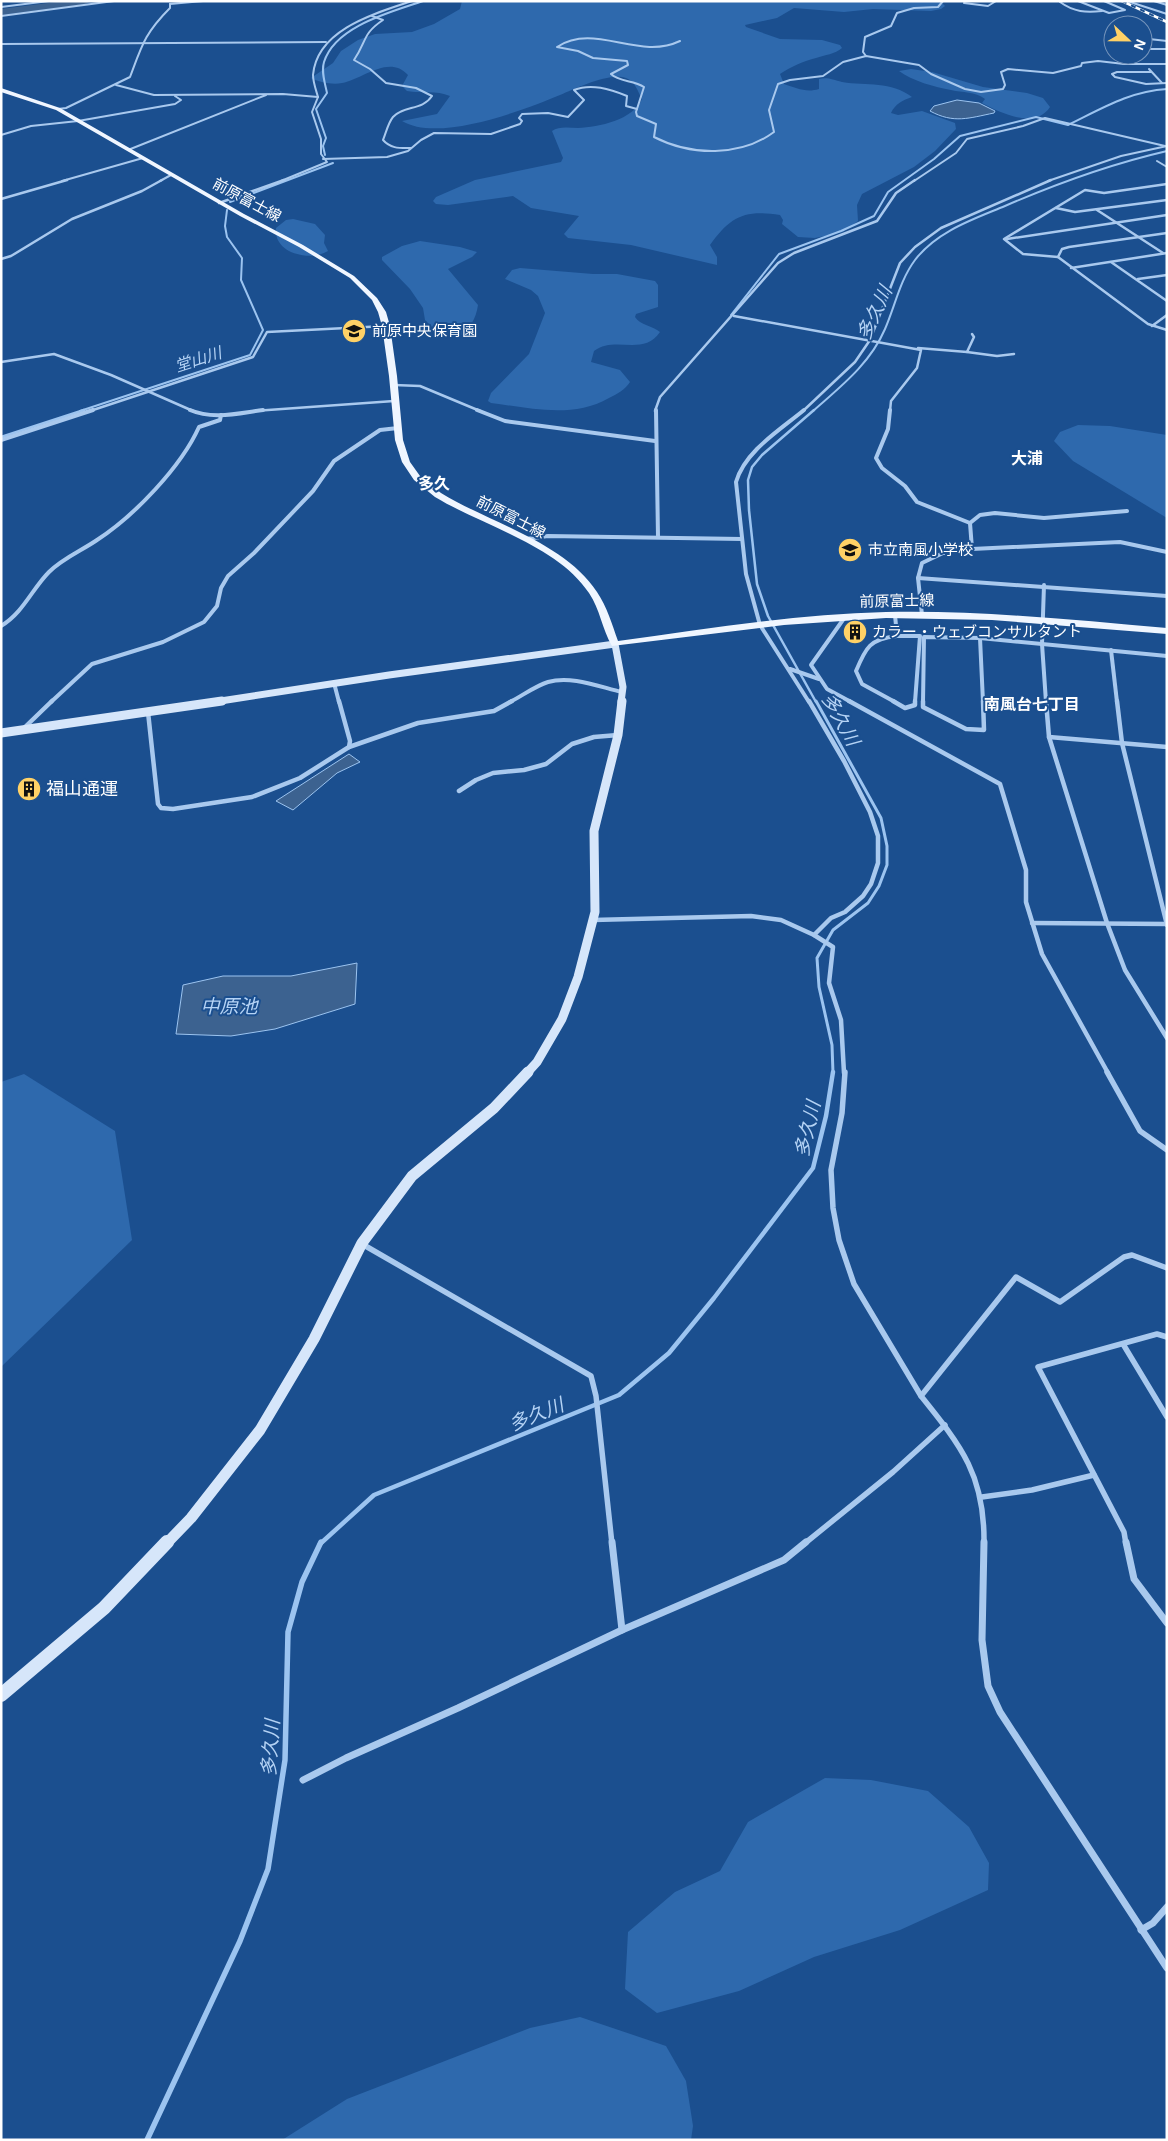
<svg xmlns="http://www.w3.org/2000/svg" width="1168" height="2141" font-family="Arial,'Noto Sans JP',sans-serif">
<rect width="100%" height="100%" fill="#1b4f8f"/>
<g fill="#2e69ad">
<path d="M462,1L941,2L945,6L941,9L931,11L873,9L844,12L794,8L777,18L745,25L746,27L780,39L822,40L840,45L842,48C835,54 825,55 816,58C804,61 790,67 780,74L784,84C796,88 806,93 819,89V79C828,77 833,80 842,82C867,86 891,81 912,97C903,100 895,104 891,113L898,115L922,111L955,123L956,129L935,151L914,167L862,194L857,205L858,221L843,232L815,238L798,237L782,224L783,220L780,215C744,209 730,217 710,245L717,257V265L631,245L568,238L564,234L579,216L531,208L513,196L448,205L436,204L433,201L436,197L475,180L561,162L563,158L552,131C559,126 569,128 578,128C599,127 633,120 642,99C638,92 635,81 626,78C610,72 576,88 560,95C524,110 438,143 402,121L437,114L450,96C436,90 422,94 407,91L402,86L408,75C389,54 363,79 342,83C332,85 319,82 311,78L333,63L341,51L358,40L375,34L412,32L434,24L460,9Z"/>
<path d="M911,69L932,72L983,87L1027,93L1043,98L1050,107C1035,130 1001,113 982,103L985,99C975,91 963,93 951,90C935,87 912,81 899,71Z"/>
<path d="M293,219L315,224L325,235L324,243L328,251C311,262 273,254 276,228L286,220Z"/>
<path d="M420,241L460,247L477,252L472,257L448,269L478,305C476,319 470,328 459,337L441,336L425,320L423,308L410,289L382,260V257L402,246Z"/>
<path d="M520,268L593,274H617L655,281L658,285V307L636,314L635,317C640,325 653,326 660,332C643,357 615,335 594,351L591,362L620,370L630,382C625,390 617,394 609,398C572,419 531,408 491,403L488,401L491,393L529,354L545,313L538,296L531,290L505,279L512,270Z"/>
<polygon points="1078,425 1110,426 1167,435 1167,518 1073,461 1054,441 1060,432"/>
<polygon points="24,1074 115,1131 132,1240 1,1367 1,1082"/>
<polygon points="825,1778 871,1780 928,1791 969,1827 989,1863 988,1890 900,1930 814,1957 739,1991 657,2013 625,1989 628,1932 675,1892 720,1871 748,1822"/>
<polygon points="580,2017 666,2046 686,2081 693,2126 691,2140 282,2140 347,2099 530,2028"/>
</g>
<g fill="#3c6290" stroke="#9cc4f0">
<path d="M957,100L979,103L995,111L994,113C969,118 954,124 930,111L934,106Z"/>
<polygon points="349,754 360,762 337,773 293,810 276,801"/>
<polygon points="357,963 355,1004 275,1029 231,1036 176,1034 183,985 223,976 291,976"/>
</g>
<g fill="none" stroke-linecap="round" stroke-linejoin="round">
<g stroke="#9cc4f0" stroke-width="2">
<path d="M325,155L323,146L326,138L316,109L327,93C325,83 321,72 324,62C335,26 391,12 423,1"/>
<polyline points="230,202 333,163"/>
<path d="M731,315L779,254L841,231L874,216L888,192L934,159L960,136L1036,117L1068,125C1101,109 1130,91 1167,89"/>
<polyline points="80,411 250,355 263,330 241,280 242,258 227,237 225,226 227,210"/>
<path d="M813,411C840,387 870,364 885,329C895,306 900,280 915,260C937,231 974,219 1005,206C1058,183 1111,164 1167,151"/>
</g>
<g stroke="#9cc4f0" stroke-width="2.5">
<polyline points="814,410 762,455 752,467 748,480 749,510 757,584 768,616 816,702"/>
<polyline points="1,437 84,410"/>
</g>
<polyline stroke="#9cc4f0" stroke-width="3" points="816,701 881,818 887,846 887,865 879,886 868,903 833,930 817,958 819,987 832,1045 833,1073"/>
<polyline stroke="#9cc4f0" stroke-width="4.5" points="320,1544 374,1495 619,1395 669,1353 714,1298 813,1168 826,1116 833,1072"/>
<polyline stroke="#9cc4f0" stroke-width="5.5" points="147,2140 240,1941 268,1869 285,1760 288,1632 302,1582 321,1542"/>
<polygon fill="#3c6290" fill-rule="evenodd" points="63,1 90,1 86,4 1,15 1,9"/>
<g stroke="#a9c9ee" stroke-width="2">
<path d="M1062,1L1060,2C1074,12 1086,13 1102,11"/>
<polyline points="1078,1 1109,13 1125,10 1104,1"/>
<polyline points="1127,1 1167,14"/>
<polyline points="1154,1 1167,5"/>
<polyline points="964,3 988,6 996,1"/>
<polyline points="170,4 203,1"/>
<polyline points="1,7 49,1"/>
<polyline points="1,16 114,1"/>
<path d="M372,16L383,20C362,34 367,41 354,60L370,69L386,83L416,88L432,96C422,111 404,105 393,117C388,123 386,133 383,140C391,149 400,148 411,148"/>
<polyline points="1149,39 1167,41"/>
<path d="M680,41C638,61 595,22 557,47L578,51L593,58L627,61L628,65L611,74C619,82 634,80 644,87L636,112L637,116L656,124L654,137C691,156 740,157 774,132L769,110L778,84L790,80L823,76L843,62L866,56L919,65L931,74L965,89L981,92L1003,89L1005,85L1001,72L1008,69L1053,73L1081,66L1082,63L1098,61L1124,64H1167"/>
<polyline points="1,44 326,42"/>
<polyline points="1148,49 1167,49"/>
<polyline points="866,56 863,52 865,37 891,26 897,13 914,8 938,7 943,1"/>
<polyline points="1149,69 1162,83"/>
<polyline points="1151,72 1117,72 1112,74 1115,77 1146,84 1167,83"/>
<polyline points="116,85 154,95 283,94 318,97"/>
<path d="M318,97C316,90 313,82 313,75C317,29 376,13 412,1"/>
<path d="M58,109L66,108L130,77C142,45 145,33 170,8V4"/>
<polyline points="1,135 31,126 78,121 175,104 181,100 175,96"/>
<polyline points="128,150 266,95"/>
<path d="M323,159L387,157L408,151L421,140L434,133L491,134L520,124L522,121L519,118L522,114L548,113L568,117L584,100L574,90C591,83 610,89 627,96L626,106L637,109"/>
<polyline points="1157,161 1167,167"/>
<polyline points="62,181 143,158"/>
<polyline points="160,181 171,175"/>
<polyline points="281,181 327,162 321,154 321,139 312,112 318,97"/>
<polyline points="914,181 956,153 967,139 1023,126 1045,118 1165,146"/>
<polyline points="1048,181 1121,156 1167,146"/>
</g>
<g stroke="#a9c9ee" stroke-width="2.5">
<polyline points="1,199 67,180"/>
<polyline points="219,203 284,180"/>
<polyline points="1056,208 1075,212 1167,200"/>
<polyline points="1097,210 1163,253"/>
<polyline points="1167,233 1069,247 1062,249 1058,257 1148,324 1167,330"/>
<polyline points="1007,239 1167,215"/>
<polyline points="1058,257 1023,254 1004,239 1085,190 1104,193 1167,184"/>
<polyline points="1,259 11,256 72,219 142,191 162,180"/>
<polyline points="1111,262 1167,301"/>
<polyline points="1071,268 1167,253"/>
<polyline points="1138,279 1167,275"/>
<polyline points="734,316 921,350 917,368 891,401 890,411"/>
<polyline points="1152,326 1167,315"/>
<polyline points="918,348 967,352 974,337 972,334"/>
<polyline points="967,352 997,356 1014,354"/>
<polyline points="1,362 54,354 111,375 193,411"/>
<polyline points="394,385 420,386 480,411"/>
<polyline points="90,411 253,357 267,332 386,326"/>
<polyline points="254,411 394,401"/>
<polyline points="655,411 660,397 778,263 794,253 877,221 896,193 915,180"/>
<polyline points="803,411 855,362 870,340 900,263 915,247 941,228 1051,180"/>
</g>
<g stroke="#a9c9ee" stroke-width="4">
<path d="M190,410C213,420 239,413 263,410"/>
<polyline points="477,410 505,421 655,441"/>
<polyline points="656,410 658,537"/>
<path d="M804,410C780,430 745,451 736,482L746,574L760,625L809,702"/>
<polyline points="890,410 888,429 876,458 882,468 905,486 917,502 970,523"/>
<polyline points="1,440 93,410"/>
<polyline points="970,523 980,515 995,513 1044,518 1127,511"/>
<polyline points="970,523 972,549"/>
<polyline points="526,539 548,536 742,539"/>
<polyline points="918,578 1167,596"/>
<polyline points="1044,585 1042,644 1046,702"/>
<polyline points="895,615 897,636"/>
<polyline points="922,615 918,578 922,563 943,553 972,549 1120,542 1167,552"/>
<polyline points="845,617 811,665 827,689 851,702"/>
<path d="M1,626C23,613 32,589 49,572C63,558 81,551 97,540C134,516 181,467 199,427L220,420L221,415"/>
<polyline points="897,636 920,636 915,702"/>
<polyline points="980,638 1167,656"/>
<polyline points="980,638 983,702"/>
<polyline points="1111,650 1117,702"/>
<polyline points="790,669 819,679"/>
<polyline points="334,683 339,702"/>
<polyline points="51,702 92,664 163,642 204,622 217,606 221,588 228,576 254,553 313,491 334,461 380,430 398,428"/>
<path d="M510,702C522,696 535,686 548,682C571,675 600,687 622,692"/>
<path d="M895,702L862,684L856,671C866,647 870,639 897,636"/>
<polyline points="923,702 924,637 980,638"/>
</g>
<g stroke="#a9c9ee" stroke-width="4.5">
<polyline points="809,701 844,761 870,812 878,836 878,863 871,884 863,896 845,912 831,918 814,935"/>
<polyline points="849,701 1000,784 1026,870 1026,902 1042,954 1108,1073"/>
<polyline points="893,701 905,708 915,705 915,701"/>
<polyline points="923,701 923,707 966,729 984,730 983,701"/>
<polyline points="1046,701 1049,737 1107,923 1125,970 1167,1038"/>
<polyline points="1117,701 1122,743 1167,925"/>
<polyline points="148,712 158,804 161,808 173,809 252,797 300,778 349,747 350,741 339,701"/>
<polyline points="24,728 52,701"/>
<polyline points="1049,737 1167,747"/>
<polyline points="349,747 418,723 494,711 512,701"/>
<polyline points="459,791 476,780 493,773 524,770 546,764 572,744 594,737 618,735"/>
<polyline points="593,920 751,916 781,920 814,935 833,947 829,983 841,1020 844,1073"/>
<polyline points="1032,923 1167,924"/>
</g>
<g stroke="#a9c9ee" stroke-width="5.5">
<polyline points="845,1072 842,1113 831,1170 833,1208 839,1240 854,1284 921,1396"/>
<polyline points="1107,1072 1140,1131 1167,1150"/>
<polyline points="362,1244 591,1376 596,1396 612,1544"/>
<polyline points="1123,1344 1167,1417"/>
<polyline points="982,1497 1032,1490 1094,1475"/>
<polyline points="804,1544 893,1472 945,1425"/>
<path d="M984,1544C985,1476 962,1447 921,1396L1016,1277L1060,1302L1124,1257L1132,1255L1167,1268"/>
<polyline points="1126,1544 1124,1532 1038,1367 1157,1334 1167,1337"/>
</g>
<g stroke="#a9c9ee" stroke-width="7">
<polyline points="612,1542 622,1630"/>
<polyline points="984,1542 982,1640 988,1686 1000,1712 1167,1968"/>
<polyline points="1126,1542 1134,1579 1167,1623"/>
<polyline points="303,1780 346,1758 458,1708 622,1630 784,1560 806,1542"/>
<polyline points="1141,1930 1153,1923 1167,1907"/>
</g>
<polyline stroke="#d6e6fa" stroke-width="7" points="214,702 389,675 615,644 623,687 621,702"/>
<g stroke="#d6e6fa" stroke-width="9">
<polyline points="1,733 222,701"/>
<polyline points="527,1073 537,1062 562,1019 578,977 595,912 594,831 618,735 622,701"/>
</g>
<polyline stroke="#d6e6fa" stroke-width="11" points="166,1544 191,1518 260,1430 314,1339 362,1243 412,1176 494,1108 528,1072"/>
<polyline stroke="#d6e6fa" stroke-width="14" points="1,1695 104,1608 167,1542"/>
<path fill="#f0f6ff" fill-rule="evenodd" d="M1,88L60,108L244,214L303,245L354,276L377,298L386,312L390,326L397,376L403,440L410,462L420,476L441,493C490,523 564,542 597,592C607,607 612,624 618,641C707,629 797,614 886,612C980,610 1074,620 1167,628V634L992,620L886,618L784,625L612,646C602,629 600,609 589,593C557,545 483,526 435,497L414,480L402,462L395,440L389,376L382,326L378,312L372,300L350,278L299,247L240,216L56,110L1,92Z"/>
<g stroke="#fff" stroke-width="2.5">
<polyline id="rail" points="1122,1 1167,22"/>
</g>
<use href="#rail" stroke="#1b4f8f" stroke-width="2" stroke-dasharray="5" stroke-linecap="butt"/>
</g>
<defs>
<g id="school-disc" transform="scale(1.25)"><circle r="9.5" fill="#ffd166" stroke="#1b4f8f"/><path d="M0-5L7-2L0 1L-7-2ZM-4 1L0 2.5L4 1V4Q0 6-4 4Z" fill="#111"/></g>
<g id="building-disc" transform="scale(1.25)"><circle r="9.5" fill="#ffd166" stroke="#1b4f8f"/><path d="M-4-6H4V6H1V3H-1V6H-4ZM-2.5-4.3h1.7v1.8h-1.7ZM.8-4.3h1.7v1.8H.8ZM-2.5-1h1.7V.8h-1.7ZM.8-1h1.7V.8H.8Z" fill="#111"/></g>
</defs>
<g fill-rule="evenodd">
<use href="#school-disc" x="354" y="331"/>
<use href="#school-disc" x="850" y="550"/>
<use href="#building-disc" x="855" y="632"/>
<use href="#building-disc" x="29" y="789"/>
</g>
<g text-anchor="middle" stroke-width="4" stroke-linejoin="round" paint-order="stroke">
<g font-size="15" fill="#fff" stroke="#1b4f8f">
<text transform="translate(247 200) rotate(28)" y="5">前原富士線</text>
<text transform="translate(511 517) rotate(27)" y="5">前原富士線</text>
<text transform="translate(897 601) rotate(-1)" y="5">前原富士線</text>
</g>
<g font-size="15" fill="#fff" stroke="#1b4f8f" text-anchor="start">
<text x="372" y="336">前原中央保育園</text>
<text x="868" y="555">市立南風小学校</text>
<text x="872" y="637">カラー・ウェブコンサルタント</text>
</g>
<g font-size="16" font-style="italic" fill="#b5d3f5" stroke="#1b4f8f">
<text transform="translate(198 359) rotate(-18)" y="6">堂山川</text>
</g>
<g font-size="16" font-weight="bold" fill="#fff" stroke="#1b4f8f">
<text x="1027" y="464">大浦</text>
<text x="434" y="489">多久</text>
</g>
<g font-size="16" font-weight="bold" fill="#fff" stroke="#1b4f8f">
<text x="1032" y="710">南風台七丁目</text>
</g>
<g font-size="18" fill="#fff" stroke="#1b4f8f" text-anchor="start">
<text x="46" y="795">福山通運</text>
</g>
<g font-size="19" font-style="italic" fill="#b5d3f5" stroke="#1b4f8f">
<text transform="translate(874 313) rotate(-65)" y="7">多久川</text>
<text transform="translate(841 719) rotate(61)" y="7">多久川</text>
<text x="229" y="1013">中原池</text>
<text transform="translate(807 1129) rotate(-77)" y="7">多久川</text>
<text transform="translate(536 1414) rotate(-22)" y="7">多久川</text>
<text transform="translate(270 1748) rotate(-86)" y="7">多久川</text>
</g>
</g>
<rect width="1168" height="2141" fill="none" stroke="#ffffff" stroke-width="5"/>
<g transform="translate(1128 40) rotate(112)"><circle r="24" fill="#1b4f8f" stroke="#7695bc"/>
<path d="M0-4L9 19L0 12L-9 19Z" fill="#ffd166"/>
<text y="-8" font-size="14" font-weight="bold" text-anchor="middle" fill="#ffffff">N</text>
</g>
</svg>
